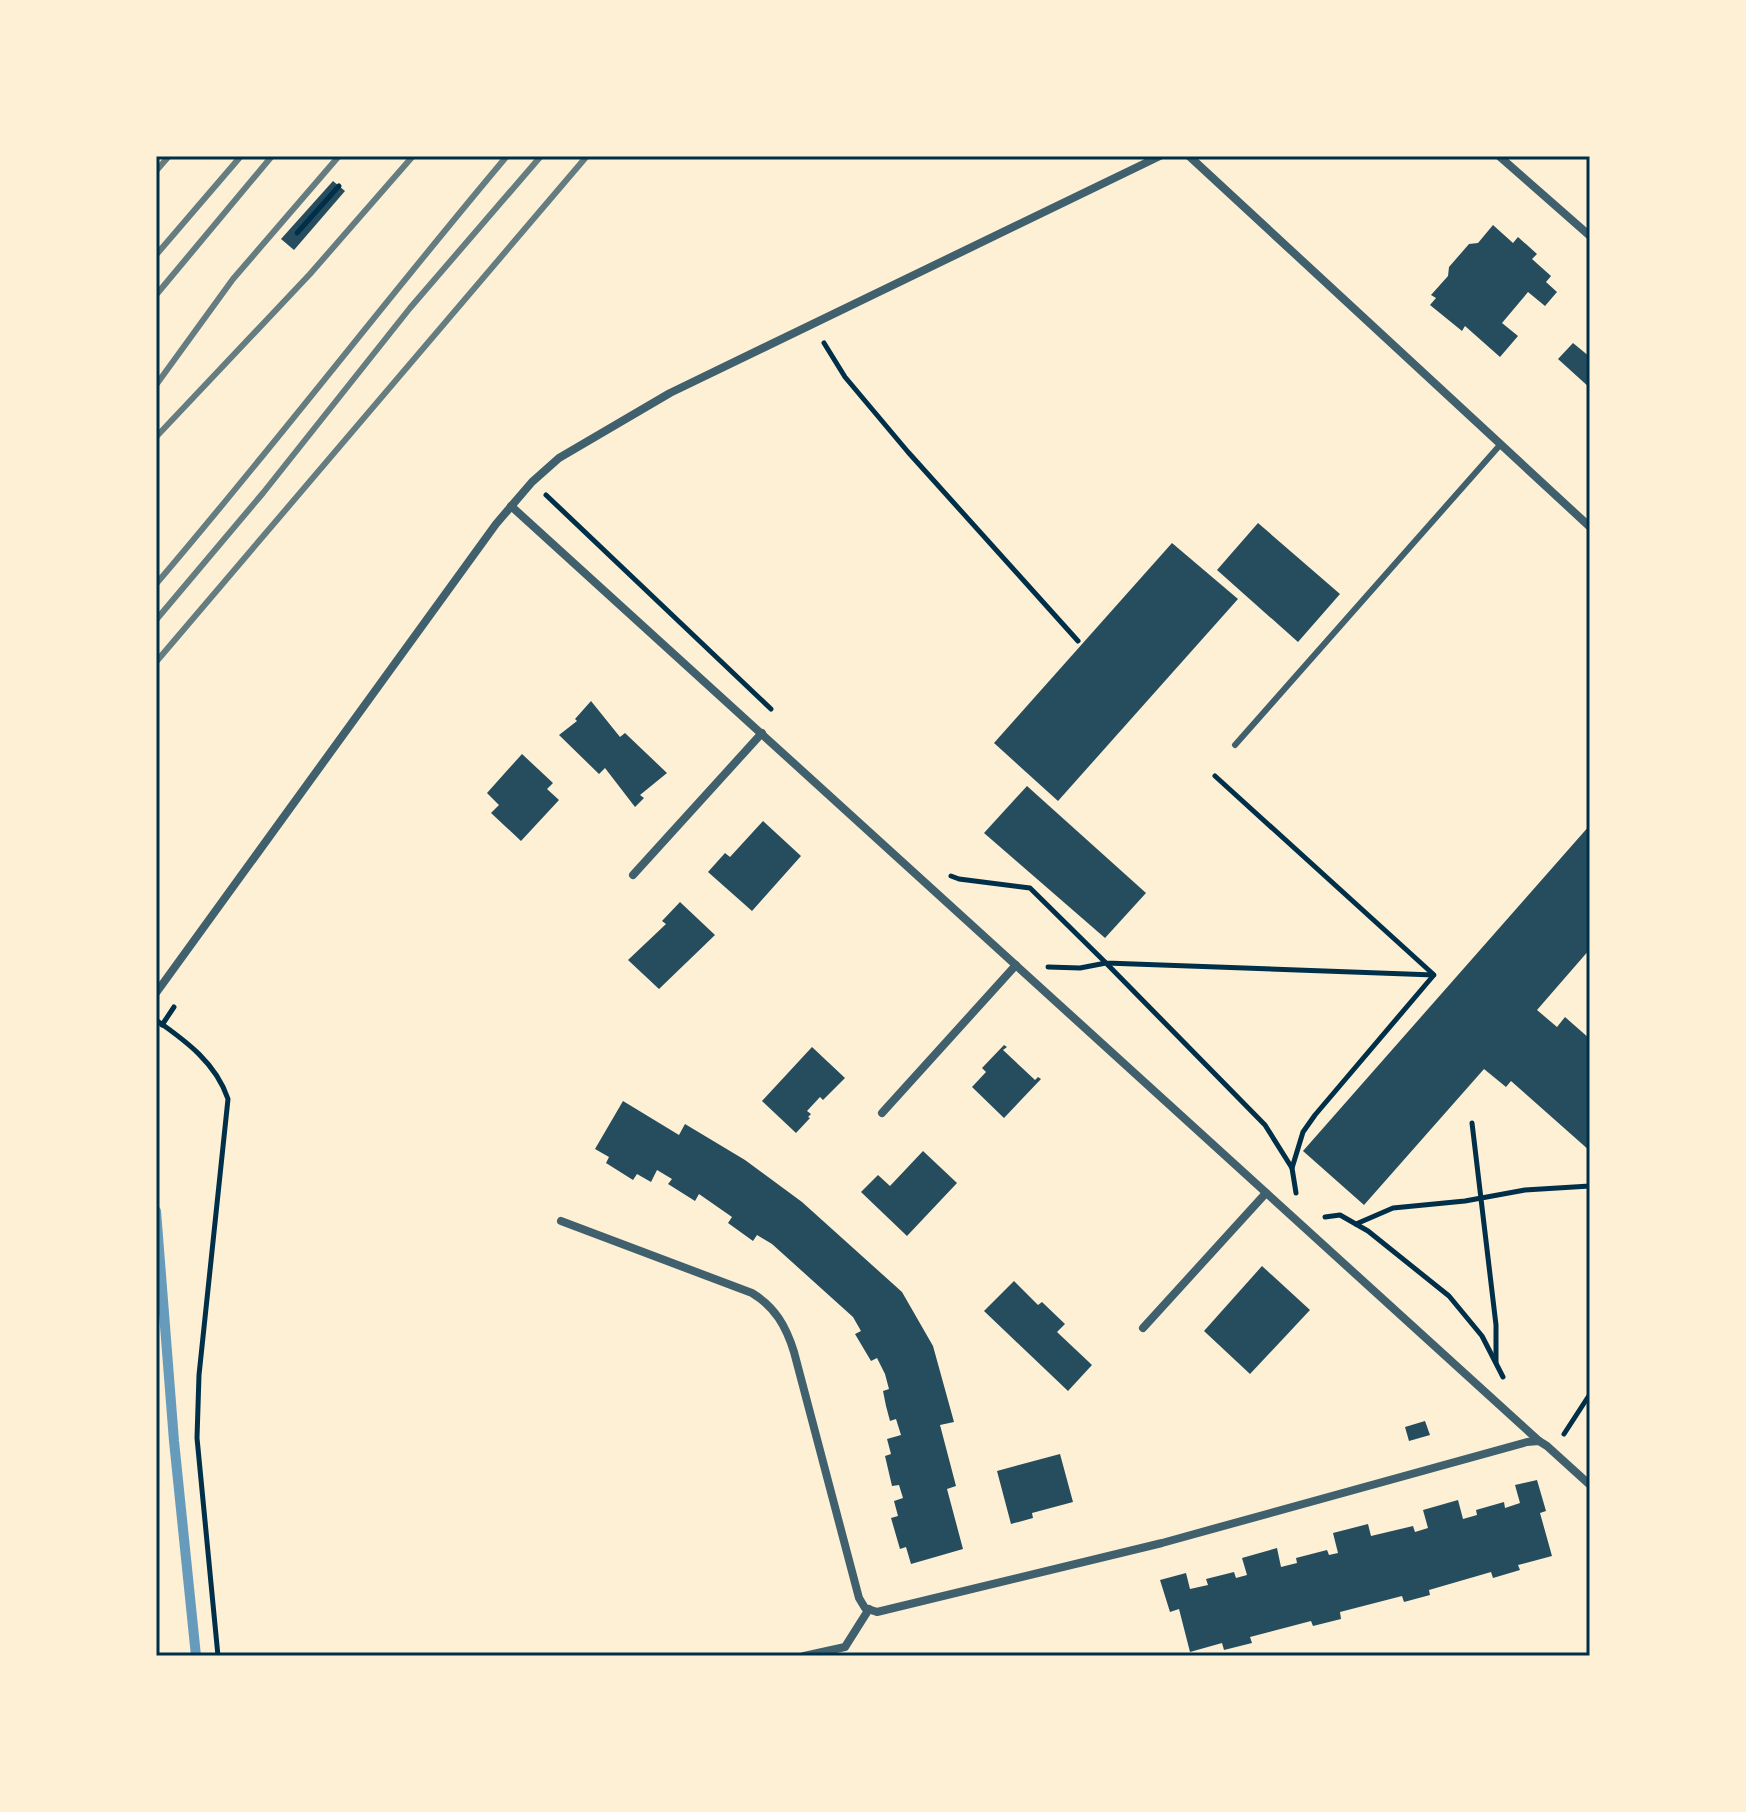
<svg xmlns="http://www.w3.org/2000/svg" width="1746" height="1812" font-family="'PT Serif',serif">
<rect width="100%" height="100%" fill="#fdf0d5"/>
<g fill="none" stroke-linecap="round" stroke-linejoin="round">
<polyline stroke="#669bbc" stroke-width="10" points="156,1211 174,1441 196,1656"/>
</g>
<g fill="#264d5e">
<polygon points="333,181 345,191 294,250 281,239"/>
<polygon points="1493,225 1513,243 1518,237 1537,254 1532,259 1551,276 1546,282 1557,292 1545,306 1528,292 1502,323 1518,336 1500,357 1465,326 1462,331 1430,305 1436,298 1431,295 1448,276 1449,267 1469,244 1478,243"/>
<polygon points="1573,343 1590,357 1590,388 1558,359"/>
<polygon points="1258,523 1340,594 1298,642 1217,570"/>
<polygon points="1172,543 1238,599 1058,801 994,743"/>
<polygon points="591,701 620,737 625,733 667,773 640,795 644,798 635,807 605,768 599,774 559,735 577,721 575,719"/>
<polygon points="522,754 553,783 547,789 559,800 521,841 491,813 499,805 487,793"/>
<polygon points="1027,786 1146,893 1105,938 984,833"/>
<polygon points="763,821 801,856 752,911 708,872 725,853 730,857"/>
<polygon points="1590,825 1590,949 1537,1010 1557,1027 1565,1017 1590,1039 1590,1151 1511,1081 1506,1087 1484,1069 1364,1205 1303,1151"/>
<polygon points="680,902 715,935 659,989 628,960 666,924 662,921"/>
<polygon points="1004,1045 1007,1047 1003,1050 1035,1080 1038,1077 1041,1079 1004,1118 972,1087 986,1072 982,1068"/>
<polygon points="812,1047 845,1078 823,1100 820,1097 807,1111 811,1114 808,1117 810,1118 796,1133 762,1101"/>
<polygon points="623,1101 679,1135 685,1124 745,1160 802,1202 902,1292 933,1346 954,1422 940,1425 956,1486 947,1489 963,1549 911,1564 906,1547 900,1549 891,1518 898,1516 894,1501 903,1498 899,1485 892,1486 885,1456 891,1454 887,1439 901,1435 896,1419 890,1421 886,1406 883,1391 889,1389 885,1374 877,1358 871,1361 855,1334 861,1331 853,1317 772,1244 757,1235 753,1241 728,1223 732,1217 699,1194 695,1201 668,1184 672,1179 657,1170 651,1182 637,1174 633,1180 606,1163 609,1157 595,1149"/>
<polygon points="923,1151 957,1183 907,1236 861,1192 878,1175 890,1186"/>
<polygon points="1262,1266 1310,1310 1250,1374 1204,1331"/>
<polygon points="1014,1281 1038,1305 1042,1302 1065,1324 1057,1332 1092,1365 1068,1391 984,1311"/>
<polygon points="1425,1421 1430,1435 1409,1441 1405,1427"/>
<polygon points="1060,1454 1073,1502 1032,1513 1033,1518 1011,1524 997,1471"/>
<polygon points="1537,1480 1546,1511 1540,1513 1552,1556 1518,1565 1520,1570 1493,1578 1491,1572 1429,1590 1430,1595 1404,1602 1402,1596 1340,1612 1341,1619 1313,1626 1311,1621 1250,1637 1252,1643 1224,1650 1222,1643 1190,1652 1179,1609 1170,1612 1160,1580 1186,1573 1190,1589 1208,1585 1206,1579 1234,1572 1236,1578 1247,1575 1242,1558 1277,1548 1281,1567 1297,1563 1296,1558 1327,1550 1329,1555 1338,1553 1333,1533 1368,1524 1371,1536 1413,1526 1415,1532 1428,1528 1423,1510 1458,1500 1463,1519 1477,1515 1476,1510 1504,1502 1505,1508 1520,1503 1515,1485"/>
</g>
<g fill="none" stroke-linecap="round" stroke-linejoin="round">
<g stroke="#003049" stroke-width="5">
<polyline points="297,233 339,186"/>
<polyline points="824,343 845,377 908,452 1078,641"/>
<polyline points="546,495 771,709"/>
<polyline points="1215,776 1433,974"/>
<polyline points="951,876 959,879 1030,888 1106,963 1434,975"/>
<polyline points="1048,967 1080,968 1106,963 1265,1125 1292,1168 1296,1193"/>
<path d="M156,1020C186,1041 216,1063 228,1099L199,1375L197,1438L218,1656"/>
<polyline points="162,1025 174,1007"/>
<polyline points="1472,1123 1496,1325 1496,1362"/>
<polyline points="1292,1168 1303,1132 1315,1115 1433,976"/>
<polyline points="1325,1217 1340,1215 1368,1231 1449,1296 1482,1336 1503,1377"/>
<polyline points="1356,1224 1393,1208 1465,1201 1525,1190 1590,1186"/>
<polyline points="1564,1434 1590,1394"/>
</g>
<polyline stroke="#3f606c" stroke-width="6" points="1235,745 1500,445"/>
<g stroke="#3f606c" stroke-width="8">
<polyline points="1189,156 1590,527"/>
<polyline points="1499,156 1590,236"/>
<polyline points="511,506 1539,1441"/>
<polyline points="633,875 762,733"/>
<polyline points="156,993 496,524 532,482 559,458 670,393 1160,156"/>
<polyline points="882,1113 1016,965"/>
<path d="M561,1221L752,1293C775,1307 786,1326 794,1352L859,1598L865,1608L877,1612L1162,1543L1527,1442L1539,1441L1547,1446L1590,1485"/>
<polyline points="1143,1328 1266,1193"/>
<polyline points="804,1656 845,1647 869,1609"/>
</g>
<g stroke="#657d81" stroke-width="6">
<polyline points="156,171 169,156"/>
<polyline points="156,255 241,156"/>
<polyline points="156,295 272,156"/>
<polyline points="156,385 233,279 339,156"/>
<polyline points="156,437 310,274 413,156"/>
<path d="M156,584C276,444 388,297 507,156"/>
<polyline points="156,620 263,493 410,308 541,156"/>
<polyline points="156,662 587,156"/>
</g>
</g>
<rect width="1746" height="1812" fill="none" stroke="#fdf0d5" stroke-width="316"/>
<rect x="158" y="158" width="1430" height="1496" fill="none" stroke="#003049" stroke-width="3"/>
</svg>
